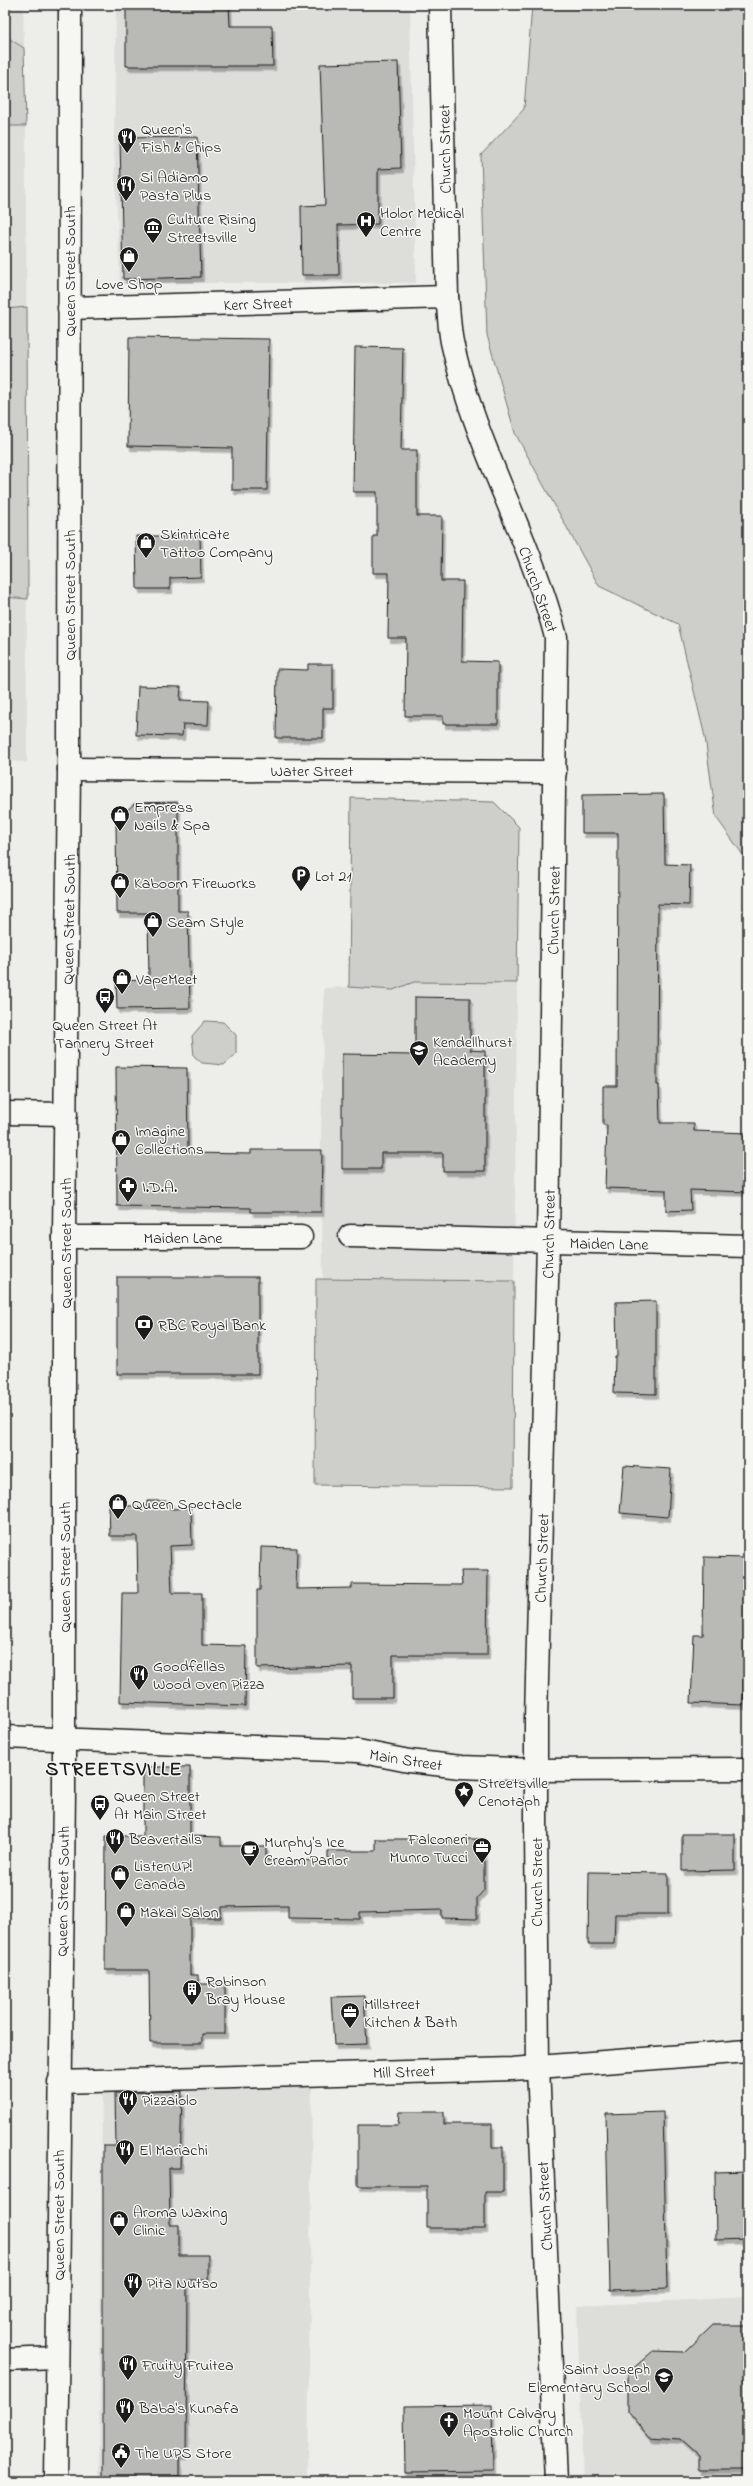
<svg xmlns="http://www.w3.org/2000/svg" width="753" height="2486" font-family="'Indie Flower',sans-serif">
<defs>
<filter id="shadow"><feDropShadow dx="2.5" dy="4.5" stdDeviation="0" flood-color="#0004"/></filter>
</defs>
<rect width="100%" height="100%" fill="#edede9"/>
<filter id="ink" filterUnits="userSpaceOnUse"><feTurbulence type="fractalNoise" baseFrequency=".025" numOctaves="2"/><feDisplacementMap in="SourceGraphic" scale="8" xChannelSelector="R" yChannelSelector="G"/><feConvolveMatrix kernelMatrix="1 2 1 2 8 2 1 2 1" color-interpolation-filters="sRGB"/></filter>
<g filter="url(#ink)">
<g fill="#ddddda">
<polygon points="5,5 23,5 26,126 27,762 5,761"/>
<polygon points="116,5 410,5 416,283 120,283 114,143"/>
<polygon points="351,798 494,802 519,827 514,1281 323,1279 321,1147 324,988 349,987"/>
<polygon points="312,2086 308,2481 99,2481 102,2088"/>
<polygon points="748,2297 748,2481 583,2481 577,2306"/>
</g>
<g fill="#cececb" stroke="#757574">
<polygon points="532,5 748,5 748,862 716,817 705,737 678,624 599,586 515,433 487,335 481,155 524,109"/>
<polygon points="5,36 24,48 26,126 5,126"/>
<polygon points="27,307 28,599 5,597 5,309"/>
<polygon points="351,798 494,802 519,827 517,983 414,982 393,990 349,987"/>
<polygon points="205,1021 223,1022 236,1035 236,1054 224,1065 202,1063 194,1056 192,1036"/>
<polygon points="316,1279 514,1281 513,1487 315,1485"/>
</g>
<g fill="#b9b9b6" stroke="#1c1c1c" filter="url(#shadow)">
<polygon points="126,5 229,5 230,26 272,26 273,66 126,66"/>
<polygon points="398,62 401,168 378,169 378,224 338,225 339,275 302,275 301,206 325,205 320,64"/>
<polygon points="197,137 201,277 123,279 120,138"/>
<polygon points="129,337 269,339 267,490 232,490 232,448 128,446"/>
<polygon points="355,347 403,348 401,450 417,450 417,516 442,516 441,581 463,581 462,661 498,662 498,724 443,724 443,716 405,716 406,638 388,638 389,573 373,573 373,536 377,536 377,492 353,492"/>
<polygon points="136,536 200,536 201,577 170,578 170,589 137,589"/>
<polygon points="308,664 333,664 333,708 323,708 323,738 276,738 277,669 308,670"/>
<polygon points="138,686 181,687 180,700 209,701 208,725 183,724 182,736 136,735"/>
<polygon points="664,794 665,864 690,865 689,905 658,904 657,1085 659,1085 660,1123 694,1123 694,1131 748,1133 748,1192 690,1190 691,1210 666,1211 666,1190 605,1188 607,1125 603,1125 603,1086 617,1086 618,833 582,833 582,795"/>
<polygon points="178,802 178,911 188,911 190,1008 117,1009 116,981 149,980 148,913 117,913 116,820 135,803"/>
<polygon points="415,997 470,998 470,1050 485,1051 485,1171 443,1171 443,1153 381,1153 381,1169 342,1169 342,1054 415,1055"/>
<polygon points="116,1067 187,1068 188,1153 251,1154 251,1150 322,1150 321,1212 251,1212 251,1208 117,1206"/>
<rect x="117" y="1277" width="141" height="97"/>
<polygon points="656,1301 656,1394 614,1393 615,1357 617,1357 616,1302"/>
<polygon points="624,1466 671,1469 668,1517 620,1513"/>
<polygon points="147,1501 171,1501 171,1509 191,1508 192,1545 170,1546 172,1593 202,1593 202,1645 246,1646 245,1706 120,1702 122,1593 138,1593 137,1536 110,1536 109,1506 147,1506"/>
<polygon points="261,1547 297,1548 296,1589 352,1588 352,1584 462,1585 461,1571 488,1571 487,1655 393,1655 393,1698 352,1698 352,1666 257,1668 257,1590 260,1590"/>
<polygon points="704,1557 748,1558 743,1705 691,1703 694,1635 703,1635"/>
<polygon points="143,1767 190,1767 190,1836 221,1837 221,1846 266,1846 266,1860 328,1861 328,1851 376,1851 376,1839 484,1839 484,1890 477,1898 477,1919 442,1918 442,1910 360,1912 360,1919 288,1918 288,1906 221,1907 221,1918 190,1918 190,1975 198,1975 198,1984 225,1984 225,2034 202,2034 202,2043 150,2043 149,1970 105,1970 106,1836 143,1836"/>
<polygon points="682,1834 735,1834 735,1870 682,1871"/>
<polygon points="589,1872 668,1873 668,1914 615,1914 614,1944 588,1944"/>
<polygon points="364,1996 367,2044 334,2045 331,1997"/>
<polygon points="182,2091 180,2168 169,2168 170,2225 179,2225 179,2255 208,2255 208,2280 187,2280 186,2455 179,2455 179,2476 172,2476 172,2481 103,2481 103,2146 116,2146 115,2093"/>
<polygon points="399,2112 444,2112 444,2124 492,2124 492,2147 503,2147 503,2192 485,2192 485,2228 427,2228 427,2186 358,2186 358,2125 398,2125"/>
<polygon points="663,2112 667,2289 610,2291 606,2114"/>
<polygon points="748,2171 748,2239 716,2240 715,2172"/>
<polygon points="713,2325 748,2325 748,2455 745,2455 746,2469 699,2469 699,2456 680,2439 649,2437 628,2412 628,2373 653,2351 685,2352"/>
<polygon points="492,2405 493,2471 405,2472 404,2406"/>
</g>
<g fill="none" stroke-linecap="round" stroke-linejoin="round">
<g stroke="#1c1c1c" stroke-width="25">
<g id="minor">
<path d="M440,5L447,297C449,312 449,327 452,342C474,444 530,536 556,637L548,1242L536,1719V1826L538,2067L556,2481"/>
<polyline points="69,308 447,297"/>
<polyline points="69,769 555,772"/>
<polyline points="5,1113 66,1114"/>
<polyline points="350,1236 748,1246"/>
<polyline points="64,1237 301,1237"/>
<polyline points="5,1737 358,1751 409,1761 461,1767 537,1770 748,1769"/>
<polyline points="59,2082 512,2069 748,2051"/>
<polyline points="5,2360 56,2358"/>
</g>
</g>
<g stroke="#1c1c1c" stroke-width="25">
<polyline id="major" points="56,2481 64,1791 64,1237 69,769 70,5"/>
</g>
<use href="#minor" stroke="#f6f6f2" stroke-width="22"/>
<use href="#major" stroke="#f6f6f2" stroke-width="22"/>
</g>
</g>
<defs>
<g id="restaurant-pin" transform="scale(1)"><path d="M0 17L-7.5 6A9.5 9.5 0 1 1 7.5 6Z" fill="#1c1c1c" stroke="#f6f6f2"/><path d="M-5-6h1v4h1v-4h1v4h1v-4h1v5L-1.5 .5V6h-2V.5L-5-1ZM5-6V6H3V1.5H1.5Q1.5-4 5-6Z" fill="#fff"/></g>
<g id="hospital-pin" transform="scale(1)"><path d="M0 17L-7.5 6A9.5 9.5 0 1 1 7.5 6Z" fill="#1c1c1c" stroke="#f6f6f2"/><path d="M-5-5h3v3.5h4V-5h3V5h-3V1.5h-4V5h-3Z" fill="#fff"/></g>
<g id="museum-pin" transform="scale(1)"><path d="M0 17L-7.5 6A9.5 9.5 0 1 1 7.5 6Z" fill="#1c1c1c" stroke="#f6f6f2"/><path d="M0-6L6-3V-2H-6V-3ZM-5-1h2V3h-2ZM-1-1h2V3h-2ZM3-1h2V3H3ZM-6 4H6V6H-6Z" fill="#fff"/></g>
<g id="shop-pin" transform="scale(1)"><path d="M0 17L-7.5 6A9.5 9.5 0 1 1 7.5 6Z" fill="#1c1c1c" stroke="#f6f6f2"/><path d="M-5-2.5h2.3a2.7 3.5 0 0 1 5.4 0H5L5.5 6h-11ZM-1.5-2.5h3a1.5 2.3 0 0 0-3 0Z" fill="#fff"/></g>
<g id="parking-pin" transform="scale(1)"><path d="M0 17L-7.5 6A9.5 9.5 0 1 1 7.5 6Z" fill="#1c1c1c" stroke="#f6f6f2"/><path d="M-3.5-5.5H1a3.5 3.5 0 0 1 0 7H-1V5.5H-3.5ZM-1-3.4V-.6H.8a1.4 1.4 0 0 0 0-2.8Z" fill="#fff"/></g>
<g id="bus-pin" transform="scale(1)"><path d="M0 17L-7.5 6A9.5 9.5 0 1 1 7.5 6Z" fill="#1c1c1c" stroke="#f6f6f2"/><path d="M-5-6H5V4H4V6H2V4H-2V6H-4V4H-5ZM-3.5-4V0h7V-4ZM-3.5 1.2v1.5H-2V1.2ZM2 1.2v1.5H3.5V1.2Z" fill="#fff"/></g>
<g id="school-pin" transform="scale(1)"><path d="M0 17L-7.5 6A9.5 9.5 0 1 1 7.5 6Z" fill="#1c1c1c" stroke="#f6f6f2"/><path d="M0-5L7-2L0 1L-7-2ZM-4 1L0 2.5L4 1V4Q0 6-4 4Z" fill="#fff"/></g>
<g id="pharmacy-pin" transform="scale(1)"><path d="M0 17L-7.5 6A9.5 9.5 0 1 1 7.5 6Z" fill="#1c1c1c" stroke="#f6f6f2"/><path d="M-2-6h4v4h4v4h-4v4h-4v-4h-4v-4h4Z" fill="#fff"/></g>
<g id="bank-pin" transform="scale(1)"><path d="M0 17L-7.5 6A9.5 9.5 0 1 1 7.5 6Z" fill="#1c1c1c" stroke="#f6f6f2"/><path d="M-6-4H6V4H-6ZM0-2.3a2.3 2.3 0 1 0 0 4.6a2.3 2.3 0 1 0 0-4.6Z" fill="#fff"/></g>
<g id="sight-pin" transform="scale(1)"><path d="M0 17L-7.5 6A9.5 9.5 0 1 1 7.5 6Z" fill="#1c1c1c" stroke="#f6f6f2"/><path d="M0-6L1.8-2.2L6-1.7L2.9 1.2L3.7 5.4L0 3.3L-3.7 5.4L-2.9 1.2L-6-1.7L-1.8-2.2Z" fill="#fff"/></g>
<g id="office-pin" transform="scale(1)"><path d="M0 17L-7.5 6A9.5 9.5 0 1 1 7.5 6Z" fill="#1c1c1c" stroke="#f6f6f2"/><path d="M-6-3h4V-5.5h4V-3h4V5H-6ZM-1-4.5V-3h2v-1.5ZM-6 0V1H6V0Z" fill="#fff"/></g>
<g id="cafe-pin" transform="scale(1)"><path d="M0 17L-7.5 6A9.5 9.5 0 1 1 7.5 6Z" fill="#1c1c1c" stroke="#f6f6f2"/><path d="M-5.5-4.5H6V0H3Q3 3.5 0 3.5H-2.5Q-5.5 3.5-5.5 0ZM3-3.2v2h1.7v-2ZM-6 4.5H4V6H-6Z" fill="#fff"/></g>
<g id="building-pin" transform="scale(1)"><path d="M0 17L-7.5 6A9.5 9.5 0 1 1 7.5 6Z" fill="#1c1c1c" stroke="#f6f6f2"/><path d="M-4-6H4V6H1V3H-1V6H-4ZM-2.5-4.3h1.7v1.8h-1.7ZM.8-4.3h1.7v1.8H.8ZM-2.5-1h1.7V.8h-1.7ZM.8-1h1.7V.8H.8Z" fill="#fff"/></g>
<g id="church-pin" transform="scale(1)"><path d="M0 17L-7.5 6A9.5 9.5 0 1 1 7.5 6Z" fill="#1c1c1c" stroke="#f6f6f2"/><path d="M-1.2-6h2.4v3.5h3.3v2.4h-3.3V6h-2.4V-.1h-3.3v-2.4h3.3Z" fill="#fff"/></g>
<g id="civic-pin" transform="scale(1)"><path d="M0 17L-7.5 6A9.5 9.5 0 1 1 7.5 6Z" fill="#1c1c1c" stroke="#f6f6f2"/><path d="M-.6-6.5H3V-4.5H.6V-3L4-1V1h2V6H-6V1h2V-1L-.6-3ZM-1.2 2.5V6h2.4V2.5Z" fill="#fff"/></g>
</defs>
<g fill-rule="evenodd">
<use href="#restaurant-pin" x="127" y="137"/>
<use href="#restaurant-pin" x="126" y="185"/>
<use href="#hospital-pin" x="366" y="221"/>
<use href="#museum-pin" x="153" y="227"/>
<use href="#shop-pin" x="129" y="256"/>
<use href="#shop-pin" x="146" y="542"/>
<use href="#shop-pin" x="120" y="815"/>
<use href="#parking-pin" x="301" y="875"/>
<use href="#shop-pin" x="120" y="882"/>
<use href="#shop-pin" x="153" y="921"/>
<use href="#shop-pin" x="122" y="978"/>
<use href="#bus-pin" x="105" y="997"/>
<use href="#school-pin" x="419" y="1050"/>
<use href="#shop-pin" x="121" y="1139"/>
<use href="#pharmacy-pin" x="128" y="1186"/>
<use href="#bank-pin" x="144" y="1324"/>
<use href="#shop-pin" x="118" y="1503"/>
<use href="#restaurant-pin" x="139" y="1674"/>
<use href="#sight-pin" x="464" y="1791"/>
<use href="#bus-pin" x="100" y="1804"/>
<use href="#restaurant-pin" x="115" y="1838"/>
<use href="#office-pin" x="482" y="1847"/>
<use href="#cafe-pin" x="250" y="1850"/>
<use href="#shop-pin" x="120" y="1874"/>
<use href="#shop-pin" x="126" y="1911"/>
<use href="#building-pin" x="192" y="1989"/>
<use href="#office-pin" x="350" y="2012"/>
<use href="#restaurant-pin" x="128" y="2099"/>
<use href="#restaurant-pin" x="125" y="2149"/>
<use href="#shop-pin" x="119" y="2220"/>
<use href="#restaurant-pin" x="133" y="2282"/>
<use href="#restaurant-pin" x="128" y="2364"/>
<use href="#school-pin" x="664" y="2377"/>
<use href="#restaurant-pin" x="125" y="2407"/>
<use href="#church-pin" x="449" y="2421"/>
<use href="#civic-pin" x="121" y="2452"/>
</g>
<g text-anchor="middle" stroke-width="3" stroke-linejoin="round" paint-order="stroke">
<g font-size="16" fill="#1c1c1c" stroke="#f6f6f2" text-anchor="start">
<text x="141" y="134">Queen's<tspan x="141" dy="18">Fish &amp; Chips</tspan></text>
<text x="140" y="182">Si Adiamo<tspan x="140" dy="18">Pasta Plus</tspan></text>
<text x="380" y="218">Holor Medical<tspan x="380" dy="18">Centre</tspan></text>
<text x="167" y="224">Culture Rising<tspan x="167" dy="18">Streetsville</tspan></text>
<text x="129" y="289" text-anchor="middle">Love Shop</text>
<text x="160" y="539">Skintricate<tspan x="160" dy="18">Tattoo Company</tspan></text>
<text x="134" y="812">Empress<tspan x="134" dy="18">Nails &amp; Spa</tspan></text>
<text x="315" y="881">Lot 21</text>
<text x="134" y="888">Kaboom Fireworks</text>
<text x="167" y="927">Seam Style</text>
<text x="136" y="984">VapeMeet</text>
<text x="105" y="1030" text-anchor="middle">Queen Street At<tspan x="105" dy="18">Tannery Street</tspan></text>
<text x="433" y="1047">Kendellhurst<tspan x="433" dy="18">Academy</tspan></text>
<text x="135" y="1136">Imagine<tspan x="135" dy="18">Collections</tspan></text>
<text x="142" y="1192">I.D.A.</text>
<text x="158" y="1330">RBC Royal Bank</text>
<text x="132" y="1509">Queen Spectacle</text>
<text x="153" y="1671">Goodfellas<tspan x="153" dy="18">Wood Oven Pizza</tspan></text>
<text x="478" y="1788">Streetsville<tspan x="478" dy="18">Cenotaph</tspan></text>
<text x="114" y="1801">Queen Street<tspan x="114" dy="18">At Main Street</tspan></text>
<text x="129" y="1844">Beavertails</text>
<text x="468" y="1844" text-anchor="end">Falconeri<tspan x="468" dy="18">Munro Tucci</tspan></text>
<text x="264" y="1847">Murphy's Ice<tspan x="264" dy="18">Cream Parlor</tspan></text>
<text x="134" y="1871">ListenUP!<tspan x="134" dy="18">Canada</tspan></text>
<text x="140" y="1917">Makai Salon</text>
<text x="206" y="1986">Robinson<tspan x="206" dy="18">Bray House</tspan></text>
<text x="364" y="2009">Millstreet<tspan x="364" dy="18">Kitchen &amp; Bath</tspan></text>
<text x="142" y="2105">Pizzaiolo</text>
<text x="139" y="2155">El Mariachi</text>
<text x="133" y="2217">Aroma Waxing<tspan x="133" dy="18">Clinic</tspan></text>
<text x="147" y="2288">Pita Nutso</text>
<text x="142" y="2370">Fruity Fruitea</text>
<text x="650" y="2374" text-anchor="end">Saint Joseph<tspan x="650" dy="18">Elementary School</tspan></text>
<text x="139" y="2413">Baba's Kunafa</text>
<text x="463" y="2418">Mount Calvary<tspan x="463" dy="18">Apostolic Church</tspan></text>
<text x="135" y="2458">The UPS Store</text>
</g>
<g font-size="16" fill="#1c1c1c" stroke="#f6f6f2">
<text transform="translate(444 149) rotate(-91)" y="6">Church Street</text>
<text transform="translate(69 271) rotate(-90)" y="6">Queen Street South</text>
<text transform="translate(258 303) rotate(-2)" y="6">Kerr Street</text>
<text transform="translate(539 589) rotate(71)" y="6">Church Street</text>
<text transform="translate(69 595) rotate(-90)" y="6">Queen Street South</text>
<text x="312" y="776">Water Street</text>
<text transform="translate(553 910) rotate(-89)" y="6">Church Street</text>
<text transform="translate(68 919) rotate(-89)" y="6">Queen Street South</text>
<text transform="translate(548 1234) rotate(-89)" y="6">Church Street</text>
<text x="183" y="1243">Maiden Lane</text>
<text transform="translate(65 1243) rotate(-90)" y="6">Queen Street South</text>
<text transform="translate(609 1243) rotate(1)" y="6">Maiden Lane</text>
<text transform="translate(541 1558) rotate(-88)" y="6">Church Street</text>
<text transform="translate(64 1567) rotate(-90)" y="6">Queen Street South</text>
<text transform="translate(406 1759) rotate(9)" y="6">Main Street</text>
<text transform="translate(536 1882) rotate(-90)" y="6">Church Street</text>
<text transform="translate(62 1891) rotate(-89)" y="6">Queen Street South</text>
<text transform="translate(404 2071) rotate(-2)" y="6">Mill Street</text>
<text transform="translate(544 2206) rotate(-93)" y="6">Church Street</text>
<text transform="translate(58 2215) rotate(-90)" y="6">Queen Street South</text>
</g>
<g font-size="20" font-weight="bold" letter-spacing="1" fill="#1c1c1c" stroke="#f6f6f2">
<text x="114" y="1775">STREETSVILLE</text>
</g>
</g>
<rect width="753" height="2486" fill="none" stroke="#f6f6f2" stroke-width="20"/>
<rect x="10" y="10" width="733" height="2466" fill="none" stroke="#1c1c1c" stroke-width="1.5" filter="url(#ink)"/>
</svg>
